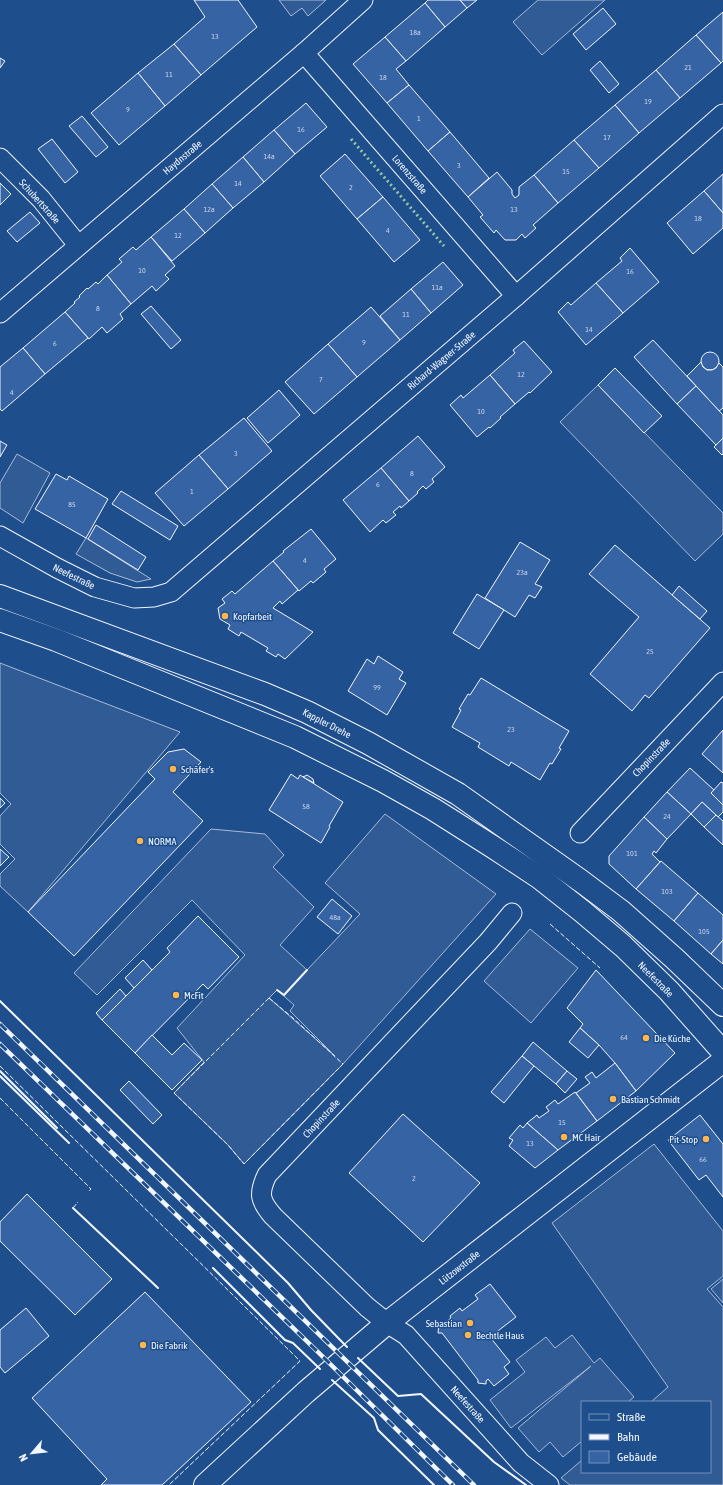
<svg xmlns="http://www.w3.org/2000/svg" width="723" height="1485" font-family="'Asap Condensed',sans-serif">
<rect width="100%" height="100%" fill="#1f4e8c"/>
<g fill="#305b95" stroke="#a8bbd7" fill-rule="evenodd">
<polygon points="279,0 326,0 308,16 302,8 291,16"/>
<polygon points="538,0 605,0 542,55 513,22"/>
<polygon points="598,385 723,513 723,534 695,561 560,422"/>
<polygon points="17,454 50,473 23,523 0,508 0,483"/>
<polygon points="86,538 151,579 137,582 110,573 76,554"/>
<polygon points="0,663 180,732 28,912 0,886 0,874 15,859 0,844 0,816 11,804 0,793"/>
<path d="M385,814L496,894L343,1064L244,1164L228,1145L174,1093L204,1062L177,1028L245,955L192,900L97,995L74,973L211,829L265,834L284,855L273,867L314,907L280,945L307,970L360,914L325,883ZM277,990L294,1005L290,1011L335,1056L269,998Z"/>
<polygon points="530,929 578,968 531,1023 484,981"/>
<polygon points="654,1144 723,1231 723,1276 707,1289 723,1307 723,1485 570,1485 561,1478 582,1460 582,1472 710,1472 710,1402 651,1402 668,1387 552,1223"/>
<polygon points="723,1279 723,1303 711,1289"/>
<polygon points="572,1335 594,1363 600,1358 634,1397 628,1402 582,1402 582,1441 563,1457 550,1442 539,1452 518,1428 591,1366 511,1428 490,1400 525,1372 516,1360 546,1337 555,1348"/>
</g>
<g fill="#3563a3" stroke="#f2f6ff">
<polygon points="194,0 238,0 257,27 201,75 174,44 205,17"/>
<polygon points="428,0 460,0 467,8 445,27 425,3"/>
<polygon points="460,0 477,0 467,8"/>
<polygon points="425,3 445,27 406,61 385,37"/>
<polygon points="603,8 616,24 586,50 573,34"/>
<polygon points="723,12 723,61 721,63 696,35"/>
<polygon points="696,35 721,63 680,98 656,70"/>
<polygon points="385,37 406,61 396,69 409,85 387,103 353,64"/>
<polygon points="174,44 201,75 165,106 138,73"/>
<polygon points="0,58 5,61 0,68"/>
<polygon points="600,61 619,84 609,93 590,70"/>
<polygon points="656,70 680,98 639,133 615,105"/>
<polygon points="138,73 165,106 119,145 91,113"/>
<polygon points="409,85 450,132 428,151 387,103"/>
<polygon points="306,103 327,127 295,154 274,130"/>
<polygon points="615,105 639,133 599,168 574,140"/>
<polygon points="82,116 108,147 96,157 69,126"/>
<polygon points="274,130 295,154 264,182 243,157"/>
<polygon points="450,132 489,178 468,197 428,151"/>
<polygon points="52,139 78,172 65,183 38,149"/>
<polygon points="574,140 599,168 558,203 534,175"/>
<polygon points="345,154 383,197 357,219 320,176"/>
<polygon points="243,157 264,182 233,208 212,184"/>
<polygon points="497,172 512,190 512,194 515,198 519,195 519,187 534,175 558,203 533,225 536,228 525,238 522,234 516,240 505,240 496,230 494,233 480,217 483,215 468,197"/>
<polygon points="723,174 723,213 704,191"/>
<polygon points="0,183 11,194 0,205"/>
<polygon points="212,184 233,208 205,233 184,209"/>
<polygon points="704,191 723,213 723,228 693,254 667,223"/>
<polygon points="383,197 420,240 394,262 357,219"/>
<polygon points="184,209 205,233 172,261 151,237"/>
<polygon points="30,212 40,223 17,242 7,231"/>
<polygon points="151,237 175,266 165,275 169,279 156,291 152,286 131,304 107,275 122,262 119,259 133,247 136,250"/>
<polygon points="630,248 659,282 623,313 596,283 622,261 620,258"/>
<polygon points="443,262 463,285 431,313 411,289"/>
<polygon points="107,275 131,304 120,314 123,319 107,333 102,327 89,339 65,312 75,303 74,302 80,297 79,296 87,288 88,289 96,282 98,284"/>
<polygon points="596,283 623,313 586,345 558,312 568,302 571,305"/>
<polygon points="411,289 431,313 400,340 380,316"/>
<polygon points="151,306 181,340 171,349 141,314"/>
<polygon points="371,307 400,340 357,377 328,344"/>
<polygon points="65,312 88,338 45,374 23,348"/>
<polygon points="653,340 696,386 677,404 634,357"/>
<polygon points="524,341 552,372 530,393 529,392 515,404 490,375 515,353 513,350"/>
<polygon points="328,344 357,377 314,414 285,382"/>
<polygon points="23,348 45,374 2,411 0,409 0,367"/>
<circle cx="710" cy="361" r="9"/>
<polygon points="701,362 703,367 707,370 712,370 716,368 719,363 723,367 723,408 719,411 687,376"/>
<polygon points="615,368 662,416 644,433 598,385"/>
<polygon points="490,375 515,404 500,417 501,418 490,428 489,427 477,437 450,405 461,395 463,398"/>
<polygon points="696,386 723,415 723,438 716,445 677,404"/>
<polygon points="279,390 300,415 268,443 247,418"/>
<polygon points="244,418 272,451 228,489 199,455"/>
<polygon points="418,436 445,467 432,479 434,482 426,489 423,486 417,492 418,493 409,501 381,468"/>
<polygon points="723,438 723,454 722,455 714,447"/>
<polygon points="0,441 7,445 0,457"/>
<polygon points="199,455 228,489 184,526 155,493"/>
<polygon points="381,468 409,501 401,508 400,506 393,512 396,515 386,523 383,520 370,532 343,500"/>
<polygon points="56,474 67,480 69,476 108,499 86,538 35,509"/>
<polygon points="121,491 178,526 170,540 112,504"/>
<polygon points="96,525 146,557 138,570 88,539"/>
<polygon points="311,529 336,559 324,569 326,572 313,583 311,581 299,591 273,561 284,552 283,551"/>
<polygon points="520,542 550,560 535,584 542,587 535,598 529,595 515,617 485,598"/>
<polygon points="615,545 710,628 649,698 645,695 632,711 590,674 639,617 589,574"/>
<polygon points="273,561 298,590 282,604 280,601 273,608 313,632 285,659 278,654 276,657 266,651 268,648 241,632 239,636 228,629 230,625 220,619 218,608 225,603 222,599 232,591 235,594"/>
<polygon points="679,586 707,611 700,619 672,595"/>
<polygon points="477,594 504,610 479,649 453,633"/>
<polygon points="378,656 403,672 399,679 406,683 387,715 348,691 367,659 374,664"/>
<polygon points="481,678 569,731 559,748 561,749 552,764 550,763 540,780 511,762 509,766 478,747 480,743 452,727 461,710 459,709 468,694 470,695"/>
<polygon points="723,730 723,773 702,754"/>
<polygon points="184,749 201,762 173,792 203,821 74,956 28,912 155,779 148,772 168,752"/>
<polygon points="690,768 714,790 711,793 723,805 723,812 718,817 702,802 691,814 667,792"/>
<polygon points="291,774 298,779 300,775 343,802 329,826 330,827 321,843 269,810"/>
<polygon points="307,775 313,779 314,783 303,777"/>
<polygon points="721,782 723,783 723,805 711,793"/>
<polygon points="667,792 691,814 667,839 644,817"/>
<polygon points="0,798 5,803 0,808"/>
<polygon points="702,802 716,815 704,827 691,814"/>
<polygon points="716,815 723,821 723,845 704,827"/>
<polygon points="644,817 667,839 656,853 654,851 652,854 660,862 636,889 609,864 609,856"/>
<polygon points="0,849 9,857 0,866"/>
<polygon points="661,861 698,893 674,921 636,889"/>
<polygon points="698,893 723,915 723,940 711,954 674,921"/>
<polygon points="332,899 352,916 338,934 317,917"/>
<polygon points="198,916 239,957 208,989 203,984 135,1053 102,1020 170,952 167,948"/>
<polygon points="723,940 723,964 711,954"/>
<polygon points="143,960 152,970 134,988 125,978"/>
<polygon points="596,970 675,1053 636,1091 615,1063 599,1045 580,1028 583,1024 567,1008"/>
<polygon points="120,989 126,996 102,1020 96,1013"/>
<polygon points="580,1028 599,1045 588,1058 569,1042"/>
<polygon points="152,1035 172,1055 184,1043 202,1060 172,1090 135,1053"/>
<polygon points="533,1042 567,1071 556,1084 522,1056"/>
<polygon points="522,1056 534,1066 504,1103 491,1092"/>
<polygon points="615,1063 636,1091 597,1121 576,1093 590,1083 585,1077 592,1072 596,1078"/>
<polygon points="567,1071 577,1079 565,1093 556,1084"/>
<polygon points="129,1081 162,1115 153,1124 120,1090"/>
<polygon points="575,1092 597,1121 558,1150 527,1123 537,1115 539,1118 549,1111 546,1107 555,1100 558,1104"/>
<polygon points="403,1114 480,1183 423,1242 349,1173"/>
<polygon points="700,1115 723,1144 723,1197 706,1175 699,1180 668,1140"/>
<polygon points="527,1123 558,1150 535,1168 509,1146 513,1140 509,1138 520,1125 523,1128"/>
<polygon points="27,1194 112,1279 75,1315 0,1241 0,1222"/>
<polygon points="490,1284 516,1317 490,1337 510,1362 504,1367 509,1374 494,1386 488,1379 486,1381 486,1384 478,1383 478,1380 442,1333 438,1333 439,1324 443,1324 451,1318 450,1316 460,1308 462,1311 478,1299 475,1295"/>
<polygon points="145,1292 251,1402 162,1485 101,1485 107,1479 32,1398"/>
<polygon points="26,1308 49,1336 5,1373 0,1367 0,1330"/>
</g>
<g fill="none" stroke-linecap="round" stroke-linejoin="round">
<g stroke="#f2f6ff" stroke-width="21">
<g id="minor">
<polyline points="304,53 516,296"/>
<polyline points="0,158 41,199 78,245"/>
<polyline points="0,313 304,53 363,0"/>
<polyline points="0,536 57,568 95,587 134,598 154,597 171,592 516,296 723,114"/>
<polyline points="580,833 723,682"/>
<path d="M512,913L488,942L267,1175C258,1194 260,1201 273,1216L367,1307L387,1323L406,1335L521,1463L549,1485"/>
</g>
</g>
<g stroke="#f2f6ff" stroke-width="24">
<polyline id="tertiary" points="205,1485 306,1392 387,1323 723,1061"/>
</g>
<g stroke="#f2f6ff" stroke-width="24">
<g id="primary">
<polyline points="0,596 265,694 307,712 368,743 458,794 581,881 621,911 675,959 723,1005"/>
<polyline points="0,620 56,640 295,737 383,781 433,809 493,847 540,878 583,912 623,946 669,991 723,1052"/>
</g>
</g>
<use href="#minor" stroke="#1f4e8c" stroke-width="19"/>
<use href="#tertiary" stroke="#1f4e8c" stroke-width="22"/>
<use href="#primary" stroke="#1f4e8c" stroke-width="22"/>
<g stroke="#f2f6ff" stroke-width="4.5">
<g id="rail">
<polyline points="0,1024 474,1485"/>
<polyline points="0,1044 318,1352 453,1485"/>
</g>
</g>
<use href="#rail" stroke="#1f4e8c" stroke-width="3" stroke-dasharray="9" stroke-linecap="butt"/>
<polyline stroke="#97c8a6" stroke-width="3" stroke-dasharray="2 3" stroke-linecap="butt" points="351,139 444,246"/>
<g stroke="#f2f6ff" stroke-width="1" stroke-dasharray="5 2" stroke-linecap="butt">
<polyline points="550,924 600,968"/>
<polygon points="269,998 293,1018 343,1064 244,1164 228,1145 174,1093"/>
<polyline points="0,1066 300,1361 169,1485"/>
<polyline points="0,1098 91,1189 88,1192"/>
<polyline points="73,1208 78,1202"/>
</g>
<g stroke="#f2f6ff" stroke-width="2">
<polyline points="277,990 284,995 307,970"/>
<polyline points="0,1001 288,1283 311,1310 347,1347"/>
<polyline points="0,1071 57,1128"/>
<polyline points="0,1076 69,1143"/>
<polyline points="73,1208 158,1288"/>
<polyline points="213,1268 285,1340 293,1343 320,1369"/>
<polyline points="358,1358 398,1396 421,1394 494,1462 526,1485"/>
<polyline points="332,1380 374,1418 378,1430 434,1485"/>
</g>
</g>
<g fill="#ffb74d" stroke="#1f4e8c" stroke-width="1.5">
<circle cx="225" cy="616" r="4"/>
<circle cx="173" cy="769" r="4"/>
<circle cx="140" cy="841" r="4"/>
<circle cx="176" cy="995" r="4"/>
<circle cx="646" cy="1038" r="4"/>
<circle cx="613" cy="1099" r="4"/>
<circle cx="564" cy="1137" r="4"/>
<circle cx="706" cy="1139" r="4"/>
<circle cx="470" cy="1323" r="4"/>
<circle cx="468" cy="1335" r="4"/>
<circle cx="143" cy="1345" r="4"/>
</g>
<g text-anchor="middle" stroke-width="3" stroke-linejoin="round" paint-order="stroke">
<g font-size="8" fill="#c3d1e8">
<text x="415" y="35">18a</text>
<text x="215" y="39">13</text>
<text x="688" y="70">21</text>
<text x="169" y="77">11</text>
<text x="383" y="80">18</text>
<text x="648" y="104">19</text>
<text x="128" y="112">9</text>
<text x="419" y="121">1</text>
<text x="301" y="132">16</text>
<text x="607" y="140">17</text>
<text x="269" y="159">14a</text>
<text x="459" y="168">3</text>
<text x="566" y="174">15</text>
<text x="238" y="186">14</text>
<text x="351" y="190">2</text>
<text x="209" y="212">12a</text>
<text x="514" y="212">13</text>
<text x="698" y="221">18</text>
<text x="388" y="233">4</text>
<text x="178" y="238">12</text>
<text x="142" y="273">10</text>
<text x="630" y="274">16</text>
<text x="437" y="290">11a</text>
<text x="98" y="311">8</text>
<text x="406" y="317">11</text>
<text x="589" y="332">14</text>
<text x="364" y="345">9</text>
<text x="55" y="346">6</text>
<text x="521" y="377">12</text>
<text x="321" y="382">7</text>
<text x="12" y="395">4</text>
<text x="481" y="414">10</text>
<text x="236" y="456">3</text>
<text x="412" y="476">8</text>
<text x="378" y="487">6</text>
<text x="192" y="494">1</text>
<text x="72" y="507">85</text>
<text x="305" y="563">4</text>
<text x="522" y="575">23a</text>
<text x="650" y="654">25</text>
<text x="377" y="690">99</text>
<text x="511" y="732">23</text>
<text x="306" y="809">58</text>
<text x="667" y="819">24</text>
<text x="632" y="856">101</text>
<text x="667" y="894">103</text>
<text x="335" y="920">48a</text>
<text x="704" y="934">105</text>
<text x="624" y="1040">64</text>
<text x="562" y="1125">15</text>
<text x="530" y="1146">13</text>
<text x="703" y="1162">66</text>
<text x="414" y="1181">2</text>
</g>
<g font-size="10" fill="#f2f6ff" stroke="#1f4e8c">
<text transform="translate(182 157) rotate(-40)" y="4">Haydnstraße</text>
<text transform="translate(410 174) rotate(49)" y="4">Lorenzstraße</text>
<text transform="translate(40 201) rotate(48)" y="4">Schubertstraße</text>
<text transform="translate(441 360) rotate(-40)" y="4">Richard-Wagner-Straße</text>
<text transform="translate(74 576) rotate(26)" y="4">Neefestraße</text>
<text transform="translate(327 723) rotate(27)" y="4">Kappler Drehe</text>
<text transform="translate(651 757) rotate(-46)" y="4">Chopinstraße</text>
<text transform="translate(656 979) rotate(45)" y="4">Neefestraße</text>
<text transform="translate(321 1118) rotate(-47)" y="4">Chopinstraße</text>
<text transform="translate(459 1267) rotate(-38)" y="4">Lützowstraße</text>
<text transform="translate(468 1404) rotate(48)" y="4">Neefestraße</text>
</g>
<g font-size="10" fill="#f2f6ff" stroke="#1f4e8c" text-anchor="start">
<text x="233" y="620">Kopfarbeit</text>
<text x="181" y="773">Schäfer's</text>
<text x="148" y="845">NORMA</text>
<text x="184" y="999">McFit</text>
<text x="654" y="1042">Die Küche</text>
<text x="621" y="1103">Bastian Schmidt</text>
<text x="572" y="1141">MC Hair</text>
<text x="698" y="1143" text-anchor="end">Pit-Stop</text>
<text x="462" y="1327" text-anchor="end">Sebastian</text>
<text x="476" y="1339">Bechtle Haus</text>
<text x="151" y="1349">Die Fabrik</text>
</g>
</g>
<rect x="581" y="1401" width="130" height="72" fill="#1f4e8c" stroke="#7391ba"/>
<rect x="589" y="1414" width="20" height="6" fill="#1f4e8c" stroke="#7391ba"/>
<text x="617" y="1421" font-size="12" fill="#f2f6ff">Straße</text>
<rect x="589" y="1434" width="20" height="6" fill="#f2f6ff" stroke="#7391ba"/>
<text x="617" y="1441" font-size="12" fill="#f2f6ff">Bahn</text>
<rect x="589" y="1451" width="20" height="12" fill="#3563a3" stroke="#7391ba"/>
<text x="617" y="1461" font-size="12" fill="#f2f6ff">Gebäude</text>
<g transform="translate(32 1453) rotate(242)" stroke="#1f4e8c" stroke-width="3" paint-order="stroke">
<path d="M0-3L7 15L0 10L-7 15Z" fill="#f2f6ff"/>
<text y="-6" font-size="11" font-weight="bold" text-anchor="middle" fill="#f2f6ff">N</text>
</g>
</svg>
